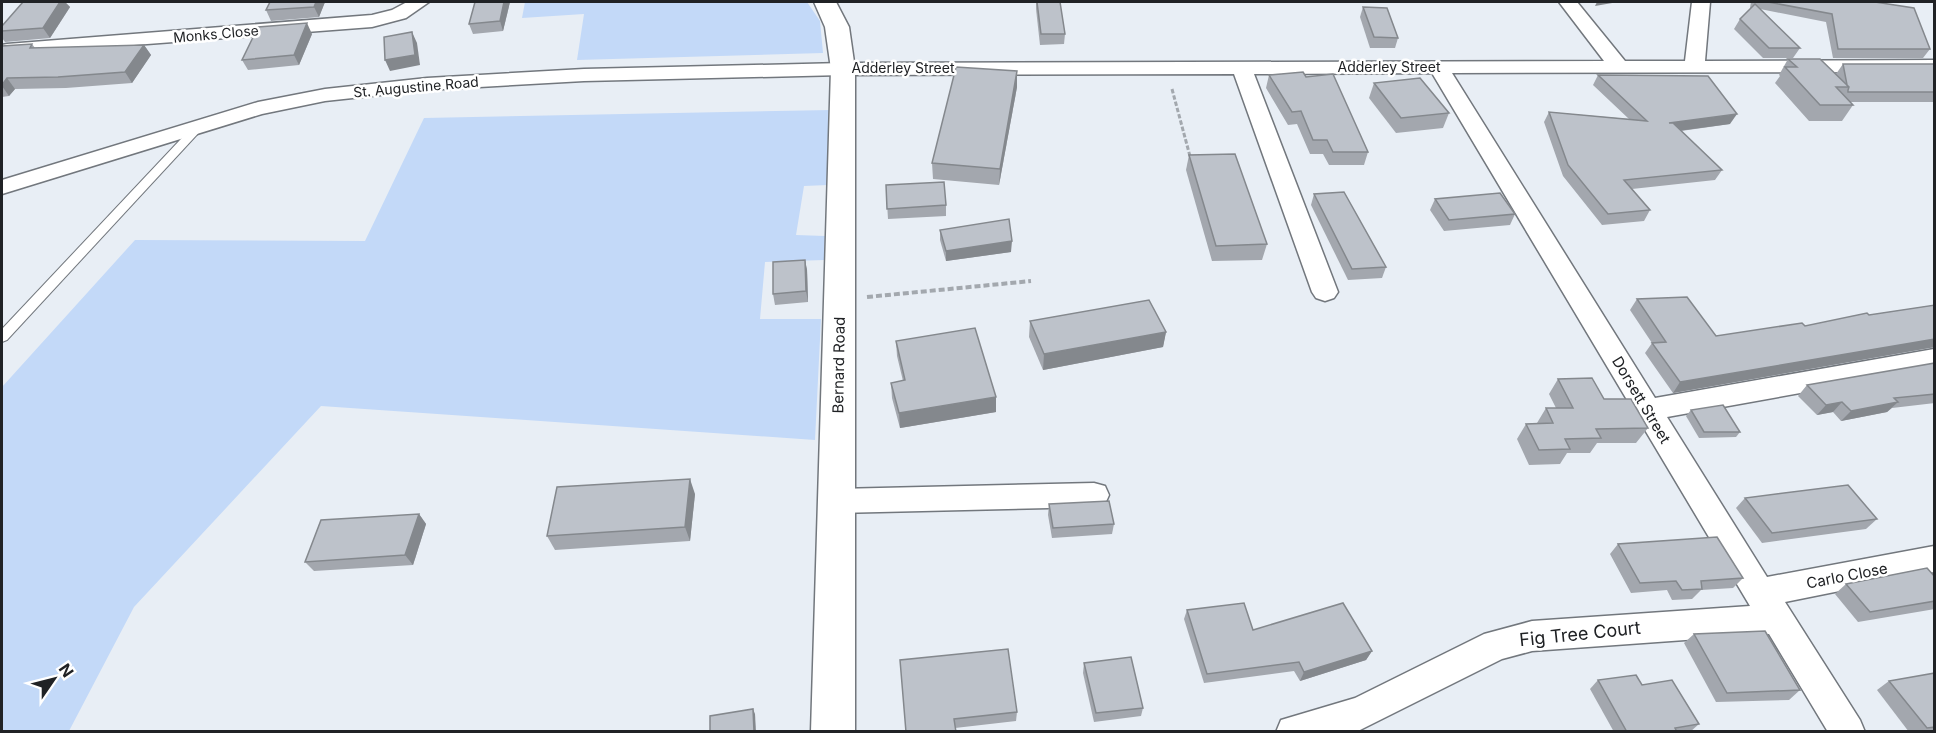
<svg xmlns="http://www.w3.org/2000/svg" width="1936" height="733" font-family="Inter,sans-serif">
<rect width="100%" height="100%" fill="#e8eef5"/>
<g fill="#c3d9f8">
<polygon points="525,2 807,2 820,21 823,53 577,60 584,14 522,18"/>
<polygon points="831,110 828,185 804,186 796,235 825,236 824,260 765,262 760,319 821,319 815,440 321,406 134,607 69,731 2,731 2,387 135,240 365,241 424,118"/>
</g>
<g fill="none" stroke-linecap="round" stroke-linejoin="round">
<g stroke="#72777d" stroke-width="2">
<polygon id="service" points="200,122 205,125 204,127 7,340 2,342 2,329 196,123"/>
</g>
<g stroke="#72777d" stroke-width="3">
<g id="minor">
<polygon points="407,2 429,2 406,18 372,27 2,55 2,45 7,44 372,15 392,10"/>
<polygon points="1559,2 1577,2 1625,61 1685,61 1692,2 1710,2 1705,61 1934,60 1934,72 1452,73 1655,398 1934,349 1934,369 1667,417 1767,577 1934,546 1934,572 1785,602 1860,720 1865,732 1828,732 1769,634 1532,651 1502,659 1360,730 1276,732 1281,720 1355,698 1484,634 1532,621 1750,606 1432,73 1254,74 1338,292 1334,298 1325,301 1316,298 1312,292 1234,74 843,75 584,81 427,90 325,101 262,114 2,194 2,180 258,102 325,89 427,78 584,69 843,63 1604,61"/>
<polygon points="1094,483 1105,486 1109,495 1105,504 1094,507 837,513 826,510 822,501 826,492 837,489"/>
</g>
</g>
<g stroke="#72777d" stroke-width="3">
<polygon id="secondary" points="814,2 836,2 849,27 855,69 855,732 811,732 831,69 825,27"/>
</g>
<polyline stroke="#a3a8ae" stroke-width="3" stroke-dasharray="4.5 2" stroke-linecap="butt" points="1172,89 1191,160"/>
<polyline stroke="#a3a8ae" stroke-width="4" stroke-dasharray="6 3" stroke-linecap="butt" points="867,297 1031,281"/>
<use href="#service" fill="#fff" fill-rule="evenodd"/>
<use href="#minor" fill="#fff" fill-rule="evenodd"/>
<use href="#secondary" fill="#fff" fill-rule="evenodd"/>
</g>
<g fill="#a3a7ae">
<polygon points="23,2 65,2 70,7 50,38 5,42 2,38 2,26"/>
<polygon points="325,2 319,17 271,21 266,10"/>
<polygon points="475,2 510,2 503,31 473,34 469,24"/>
<polygon points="1036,2 1060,2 1065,34 1064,44 1040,45 1036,9"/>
<polygon points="1751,2 1875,2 1930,49 1923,58 1833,58 1826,22 1760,9 1800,48 1793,58 1763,58 1734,29 1740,19 1751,8 1750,8"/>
<polygon points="1363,7 1398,38 1395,48 1370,48 1360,17"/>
<polygon points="312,34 299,65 248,70 242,60"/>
<polygon points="32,44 35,48 144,45 151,55 132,83 66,88 15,89 9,96 2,97 2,46"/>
<polygon points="1788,59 1836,74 1843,64 1935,64 1935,102 1850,102 1853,105 1842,121 1809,121 1775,83 1780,76 1779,75"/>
<polygon points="1017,71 1017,87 999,185 933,179 932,163"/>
<polygon points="1269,75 1306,77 1368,152 1364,165 1329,165 1323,154 1310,154 1297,124 1288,125 1266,88"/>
<polygon points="1598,75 1730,124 1681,131 1722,170 1715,180 1632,189 1650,210 1644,221 1602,225 1563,176 1544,122 1549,112 1629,119 1593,85"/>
<polygon points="1374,83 1449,113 1443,128 1396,133 1369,98"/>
<polygon points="1189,155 1267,244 1262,260 1212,261 1186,170"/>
<polygon points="886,185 946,205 946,216 888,219"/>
<polygon points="1314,194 1386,267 1382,278 1348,280 1311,205"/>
<polygon points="1435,199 1515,214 1510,225 1444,231 1430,210"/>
<polygon points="940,230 1011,252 946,261 940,240"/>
<polygon points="805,260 807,270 808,302 775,305 773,294"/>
<polygon points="1637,299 1716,336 1805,326 1869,315 1935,305 1935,347 1673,393 1645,353 1652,343 1630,310"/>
<polygon points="1030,321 1166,332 1163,347 1043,370 1029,337"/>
<polygon points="896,341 996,397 996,412 900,428 892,398 891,383 903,381 897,356"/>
<polygon points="1935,363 1935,403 1892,408 1887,412 1841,421 1833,412 1817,415 1798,396 1807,385"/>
<polygon points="1558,379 1604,399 1648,428 1636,443 1597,443 1590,453 1567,453 1560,464 1529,465 1517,439 1526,424 1537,423 1546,408 1556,408 1549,394"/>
<polygon points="1691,410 1740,432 1736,437 1699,438 1686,416"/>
<polygon points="695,494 690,541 555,550 547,536"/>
<polygon points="1745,498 1877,519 1866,529 1762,543 1736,508"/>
<polygon points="1049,504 1114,524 1112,534 1052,538 1048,515"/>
<polygon points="419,514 426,524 413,565 314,571 305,562"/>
<polygon points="1618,544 1743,578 1733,588 1701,590 1692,599 1672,600 1667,590 1631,593 1610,554"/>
<polygon points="1935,577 1935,609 1858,622 1835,594 1846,584"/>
<polygon points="1187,610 1253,630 1372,651 1366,660 1300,681 1294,671 1204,683 1184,619"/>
<polygon points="1694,634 1800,690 1789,700 1716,702 1684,643"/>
<polygon points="900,660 1017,712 1016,721 955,728"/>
<polygon points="1084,663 1143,708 1141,716 1094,722 1083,673"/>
<polygon points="1935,673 1935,732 1909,732 1877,690 1889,681"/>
<polygon points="1598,680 1642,685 1699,724 1690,732 1614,732 1590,689"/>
</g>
<g fill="#84888d">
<polygon points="60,2 65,2 70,7 50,38 43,28"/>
<polygon points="316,2 325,2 319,17 314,7"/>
<polygon points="504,2 510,2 503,31 500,21"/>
<polygon points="1597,2 1618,2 1595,6"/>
<polygon points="307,23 312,34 299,65 294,55"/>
<polygon points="412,32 417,43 420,65 390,71 385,60"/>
<polygon points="144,45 151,55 132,83 125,72"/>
<polygon points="1017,71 1017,87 999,185 1000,169"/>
<polygon points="7,78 15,89 9,96 2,86"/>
<polygon points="1737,114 1730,124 1663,133 1669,123"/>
<polygon points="1012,241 1011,252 946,261 946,251"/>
<polygon points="805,260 807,270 808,302 806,291"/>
<polygon points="1166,332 1163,347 1043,370 1044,354"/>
<polygon points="1935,339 1935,347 1673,393 1680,382"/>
<polygon points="996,397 996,412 900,428 899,413"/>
<polygon points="1842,402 1833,412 1817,415 1826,405"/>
<polygon points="1898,402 1887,412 1841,421 1851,411"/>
<polygon points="690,479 695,494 690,541 685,527"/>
<polygon points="419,514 426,524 413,565 405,555"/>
<polygon points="1372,651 1366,660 1300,681 1304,672"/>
<polygon points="753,709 755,714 756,732 754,732"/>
</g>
<g fill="#bdc2ca" stroke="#84888d" stroke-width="1.5">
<polygon points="23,2 60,2 43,28 2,31 2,26"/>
<polygon points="270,2 316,2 314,7 266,10"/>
<polygon points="475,2 504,2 500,21 469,24"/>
<polygon points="1037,2 1060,2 1065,34 1041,34"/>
<polygon points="1768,2 1875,2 1914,8 1930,49 1838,49 1832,14"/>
<polygon points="1755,4 1800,48 1769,48 1740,19"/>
<polygon points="1363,7 1387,8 1398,38 1374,37"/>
<polygon points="307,23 294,55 242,60 258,27"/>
<polygon points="412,32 415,55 385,60 384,37"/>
<polygon points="32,44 30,48 144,45 125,72 58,77 7,78 2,85 2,46"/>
<polygon points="1788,59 1820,59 1849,87 1836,87 1853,105 1820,105 1785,67 1797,67"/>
<polygon points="1843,64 1935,64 1935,92 1848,92 1848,90 1849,87 1847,85"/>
<polygon points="956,67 1017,71 1000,169 932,163"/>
<polygon points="1303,72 1306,77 1333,74 1368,152 1333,152 1327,140 1313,140 1301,111 1292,112 1269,75"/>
<polygon points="1598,75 1708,76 1737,114 1669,123 1673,123 1722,170 1624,180 1650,210 1608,214 1568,165 1549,112 1647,121"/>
<polygon points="1420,78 1449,113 1401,118 1374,83"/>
<polygon points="1235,154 1267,244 1216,246 1189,155"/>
<polygon points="944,182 946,205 887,209 886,185"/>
<polygon points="1344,192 1386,267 1352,269 1314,194"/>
<polygon points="1500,193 1515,214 1449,220 1435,199"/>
<polygon points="1009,219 1012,241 946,251 940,230"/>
<polygon points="805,260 806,291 773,294 773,262"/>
<polygon points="1687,297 1716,336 1802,323 1805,326 1867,313 1869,315 1935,305 1935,339 1680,382 1652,343 1666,342 1637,299"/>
<polygon points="1149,300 1166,332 1044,354 1030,321"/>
<polygon points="975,328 996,397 899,413 891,383 905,380 896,341"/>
<polygon points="1935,363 1935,394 1894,398 1898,402 1851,411 1842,402 1826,405 1807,385"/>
<polygon points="1592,378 1604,399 1631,399 1648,428 1596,429 1601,438 1565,439 1570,449 1539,450 1526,424 1553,423 1546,408 1573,408 1558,379"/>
<polygon points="1723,405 1740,432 1704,432 1691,410"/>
<polygon points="690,479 685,527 547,536 557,487"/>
<polygon points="1848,485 1877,519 1772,533 1745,498"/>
<polygon points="1109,501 1114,524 1053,528 1049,504"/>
<polygon points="419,514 405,555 305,562 321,520"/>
<polygon points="1717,537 1743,578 1701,581 1702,589 1682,590 1676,581 1640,583 1618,544"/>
<polygon points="1927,568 1935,577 1935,601 1870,612 1846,584"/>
<polygon points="1244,603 1253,630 1343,603 1372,651 1304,672 1299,662 1207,674 1187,610"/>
<polygon points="1765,631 1800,690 1727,693 1694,634"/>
<polygon points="1008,649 1017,712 954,719 956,732 906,732 900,660"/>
<polygon points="1131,657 1143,708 1096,713 1084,663"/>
<polygon points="1935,673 1935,727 1927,728 1889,681"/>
<polygon points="1636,675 1642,685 1672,680 1699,724 1675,728 1677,732 1627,732 1598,680"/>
<polygon points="753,709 754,732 710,732 710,716"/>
</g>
<g text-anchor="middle" stroke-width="5" stroke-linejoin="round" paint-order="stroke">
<g font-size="14" fill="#202225" stroke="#fff">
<text transform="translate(216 34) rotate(-5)" y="5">Monks Close</text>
<text x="1389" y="72">Adderley Street</text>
<text x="903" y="73">Adderley Street</text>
<text transform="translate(416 87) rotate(-5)" y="5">St. Augustine Road</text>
</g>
<g font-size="15" fill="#202225" stroke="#fff">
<text transform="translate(839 365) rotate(-89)" y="5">Bernard Road</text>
<text transform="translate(1641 400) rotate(59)" y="5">Dorsett Street</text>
<text transform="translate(1847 576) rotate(-11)" y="5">Carlo Close</text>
</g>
<g font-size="18" fill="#202225" stroke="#fff">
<text transform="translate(1580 634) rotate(-6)" y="6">Fig Tree Court</text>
</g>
</g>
<rect width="1936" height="733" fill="none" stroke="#202225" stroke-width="6"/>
<g transform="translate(54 679) rotate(55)" stroke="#ffffff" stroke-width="4.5" paint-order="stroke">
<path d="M0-4.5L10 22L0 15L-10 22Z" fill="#202225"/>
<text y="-9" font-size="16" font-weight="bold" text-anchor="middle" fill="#202225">N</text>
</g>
</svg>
